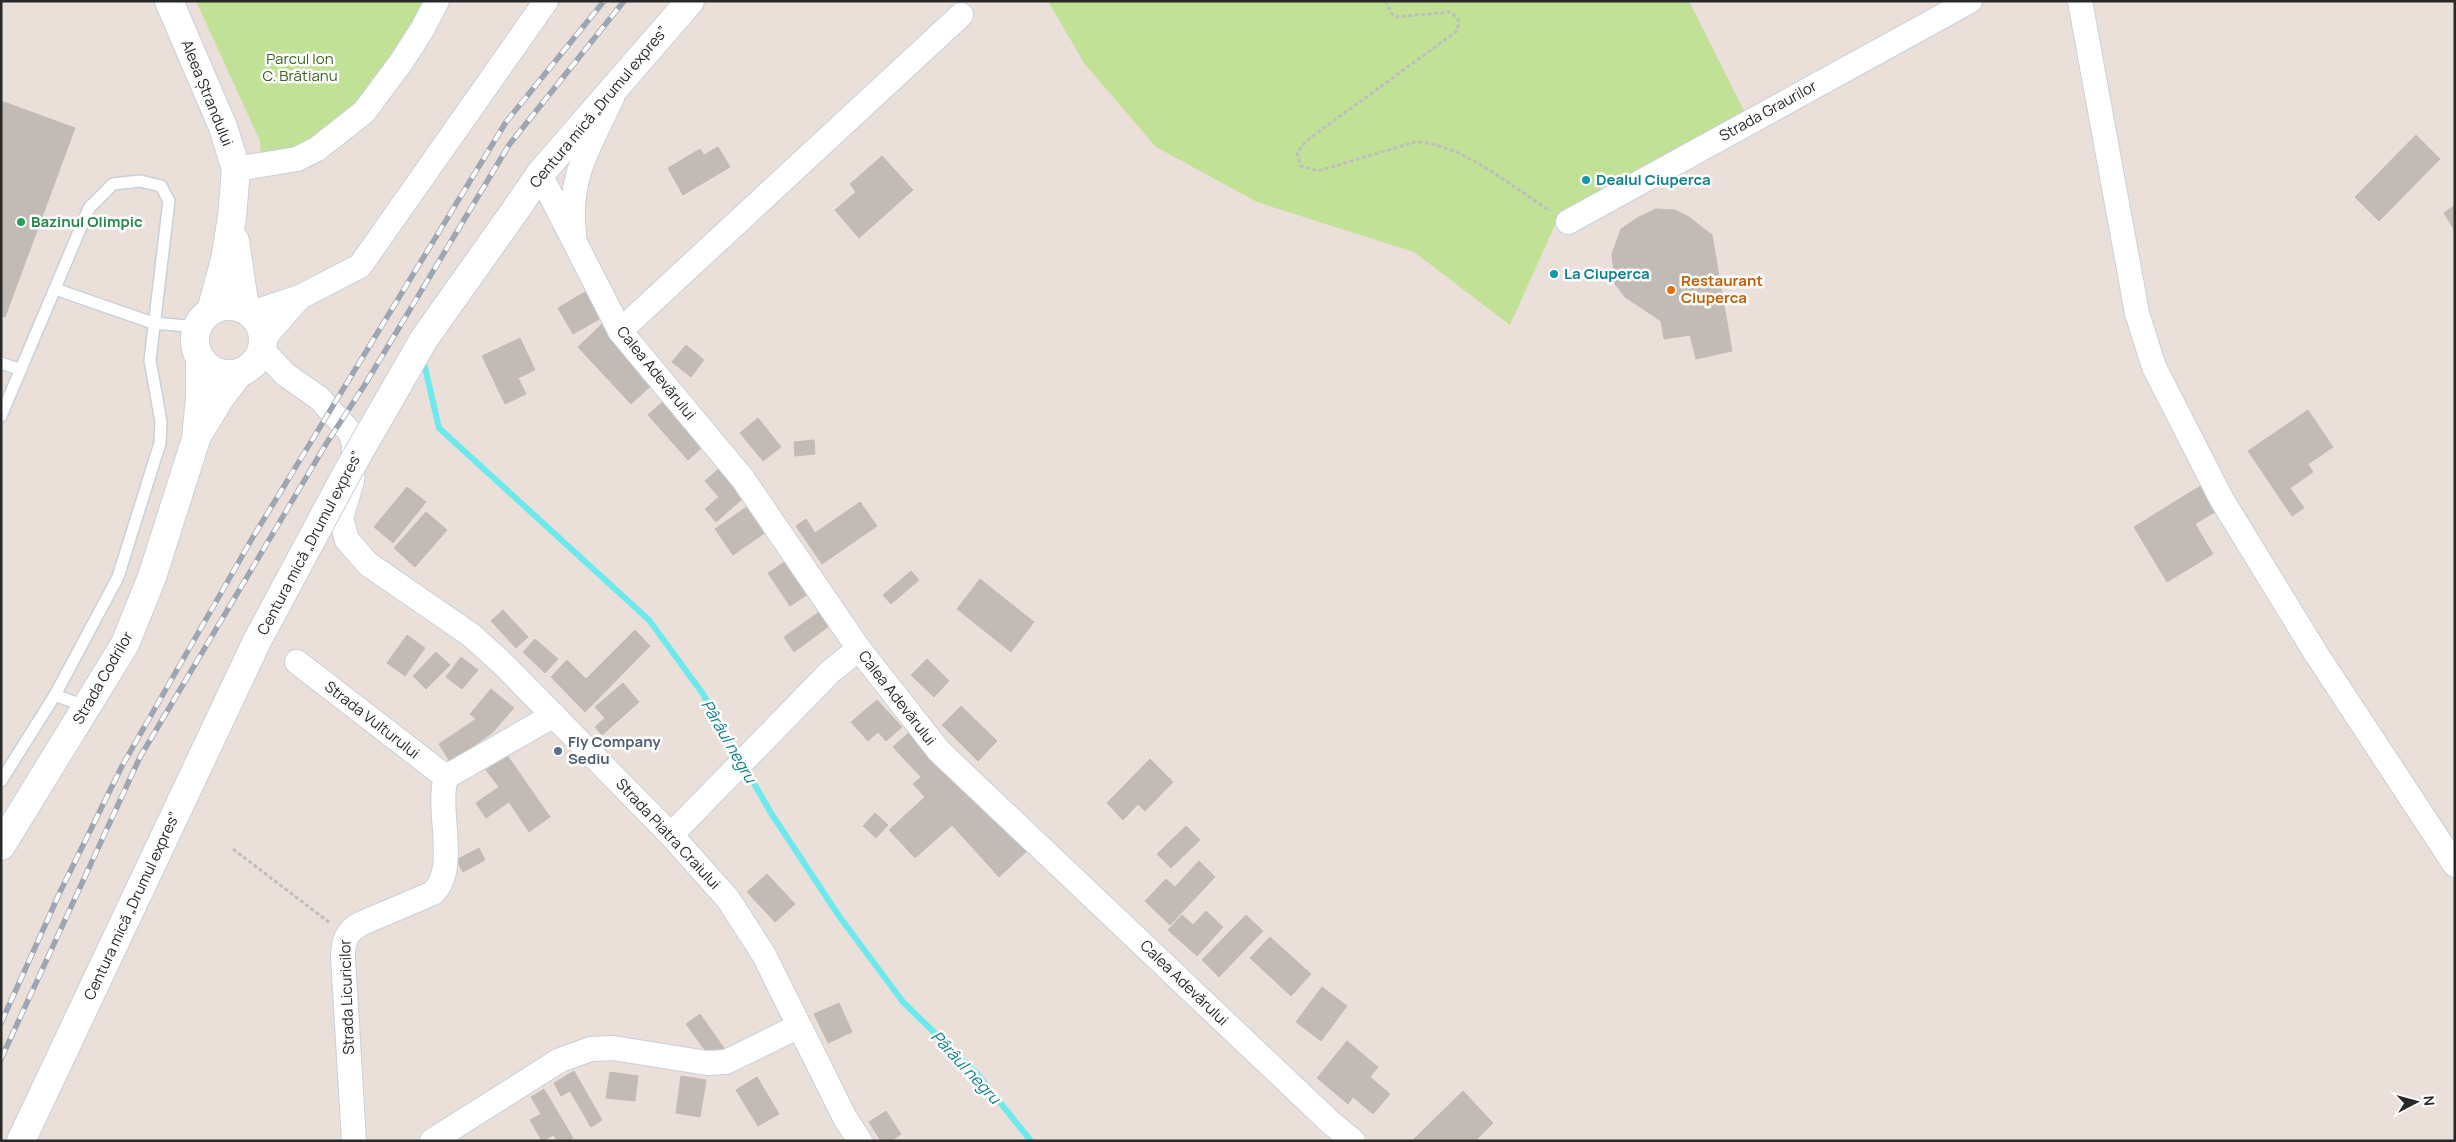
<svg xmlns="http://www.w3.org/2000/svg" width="2456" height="1142" font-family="Manrope,sans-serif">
<rect width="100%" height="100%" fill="#eadfd9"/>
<g fill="#c1e196">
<polygon points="196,1 425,1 413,25 341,126 292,154 261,157 260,141"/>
<polygon points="1048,1 1689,1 1749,121 1559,216 1510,325 1414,252 1257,202 1156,147 1084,63"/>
</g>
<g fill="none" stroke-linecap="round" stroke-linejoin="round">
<g stroke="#6ce9ed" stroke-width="6">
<polyline points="423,359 439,428 649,620 703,694 739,758"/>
<polyline points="744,766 771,813 839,916 903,1002 978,1075 1031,1141"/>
</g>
</g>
<g fill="#c2bbb5" stroke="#c5bbb3">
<polygon points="1,101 75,128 5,317 1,316"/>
<polygon points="2416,135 2440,159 2379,221 2355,197"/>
<polygon points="718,147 730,167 683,195 668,168 700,149 704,155"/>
<polygon points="882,156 913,190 859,238 835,210 856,192 850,184"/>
<polygon points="2455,205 2455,231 2444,213"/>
<polygon points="1656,209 1675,210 1689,217 1712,235 1732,351 1696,359 1690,335 1664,339 1661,321 1625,297 1615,284 1612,254 1621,229 1637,218"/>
<polygon points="585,292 601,318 573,334 558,308"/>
<polygon points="602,324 656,381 631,404 578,347"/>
<polygon points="520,338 535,370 518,378 526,394 505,404 482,356"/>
<polygon points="686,345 704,360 691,377 672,362"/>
<polygon points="668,397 708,442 688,460 648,415"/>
<polygon points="2308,410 2333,447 2308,464 2313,472 2290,488 2304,508 2292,516 2248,451"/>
<polygon points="758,418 781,447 763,461 740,433"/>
<polygon points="814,440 815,454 795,456 794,442"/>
<polygon points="723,465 748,494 716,522 705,509 719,497 705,481"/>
<polygon points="2202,485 2218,510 2195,524 2213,554 2167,582 2134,527"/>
<polygon points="407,487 426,502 393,543 374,527"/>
<polygon points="860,502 877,526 822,564 796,526 806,519 815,533"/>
<polygon points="751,504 769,530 733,555 715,529"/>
<polygon points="426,512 447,530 415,567 394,548"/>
<polygon points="786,561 808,594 790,606 768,573"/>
<polygon points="911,571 919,580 891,604 883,595"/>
<polygon points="980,579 1034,622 1011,652 957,609"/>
<polygon points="503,610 528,637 516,648 491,621"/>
<polygon points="819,612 829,626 794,652 784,637"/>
<polygon points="635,630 650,646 585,712 551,677 567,660 586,679"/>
<polygon points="407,635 425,648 405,676 387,663"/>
<polygon points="535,639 558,659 545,673 523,652"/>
<polygon points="436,652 450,665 426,689 413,676"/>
<polygon points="461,657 478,670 462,689 446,677"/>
<polygon points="927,659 949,681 934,697 911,675"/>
<polygon points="623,683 639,702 602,735 595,727 605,718 595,707"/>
<polygon points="491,689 514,708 492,733 450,762 439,744 476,719 470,714"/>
<polygon points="877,700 902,727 886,741 878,732 868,741 851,722"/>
<polygon points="961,706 997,741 978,761 942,725"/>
<polygon points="915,727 1028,850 999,877 952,825 915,858 889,830 925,797 913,784 921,777 893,747"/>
<polygon points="507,755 550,817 529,832 509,802 486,818 476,803 499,787 486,770"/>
<polygon points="1150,759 1173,782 1145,811 1138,804 1123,820 1107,803"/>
<polygon points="875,813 888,825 876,838 863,826"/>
<polygon points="1186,826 1200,840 1171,868 1157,854"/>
<polygon points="479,848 485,860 463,872 456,860"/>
<polygon points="1199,861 1215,877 1170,925 1145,901 1166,879 1175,887"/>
<polygon points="767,874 795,904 775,922 747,892"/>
<polygon points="1206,911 1223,927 1197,956 1168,930 1182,915 1193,925"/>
<polygon points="1246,915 1263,931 1219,977 1202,960"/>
<polygon points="1270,937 1311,974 1291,996 1250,958"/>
<polygon points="1322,987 1347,1006 1321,1041 1296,1022"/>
<polygon points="839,1003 852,1032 828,1043 814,1014"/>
<polygon points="700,1014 724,1048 710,1057 686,1024"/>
<polygon points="1347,1041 1378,1067 1370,1077 1390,1094 1373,1114 1353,1097 1348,1104 1317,1078"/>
<polygon points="574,1071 602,1120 591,1127 570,1091 561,1096 554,1083"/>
<polygon points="610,1072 638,1076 635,1101 606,1098"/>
<polygon points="681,1076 706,1080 700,1117 676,1113"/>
<polygon points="757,1077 779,1114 758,1126 736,1090"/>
<polygon points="544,1089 573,1138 567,1141 557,1141 554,1135 542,1141 530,1120 541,1114 531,1097"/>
<polygon points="1463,1091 1493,1123 1475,1141 1412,1141"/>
<polygon points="886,1111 901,1134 891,1141 881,1141 869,1122"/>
</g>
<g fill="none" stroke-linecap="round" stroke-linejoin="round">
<g stroke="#c8d0da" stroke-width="14">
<g id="service">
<polyline points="55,289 153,323 198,327"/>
<polyline points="1,363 21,370"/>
<polyline points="1,416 89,208 113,184 140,181 161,186 169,201 150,360 161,422 160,443 118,577 55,695 1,781"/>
<polyline points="55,695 87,707"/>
</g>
</g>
<g stroke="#c8d0da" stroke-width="26">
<g id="minor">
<polyline points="2080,1 2137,313 2154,367 2222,500 2317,655 2455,865"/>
<polyline points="236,169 297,159 317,149 364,112 402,61 423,28 437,1"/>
<polyline points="540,174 620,331 743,479 859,649 939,751 1330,1122 1353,1141"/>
<polyline points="1568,222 1970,1"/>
<path d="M574,234C567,179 589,147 612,98"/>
<polyline points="251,313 300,297 360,266 546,1"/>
<polyline points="620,331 961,15"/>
<polyline points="263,339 299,298"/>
<polyline points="262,350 286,375 319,398 350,432 354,444 352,481 341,518 347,540 368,564 471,635 502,663 671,835 728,899 764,955 845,1118 860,1141"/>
<polyline points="297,662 446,777"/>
<polyline points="671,835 831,671 859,649"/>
<path d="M354,1141L343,957C343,942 346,932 360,924L433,893C459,868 436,811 446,777L554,715"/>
<polyline points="432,1141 560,1060 591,1049 613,1048 707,1063 726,1062 799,1026"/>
</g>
</g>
<g stroke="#c8d0da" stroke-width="30">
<g id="tertiary">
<polyline points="169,1 223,127 236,169 232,217 225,260 211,311"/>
<polyline points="235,241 245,308"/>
<circle cx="229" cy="340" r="34"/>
<polyline points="200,431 220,398 239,373"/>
<polyline points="1,846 125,644 152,577 196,439 200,397 200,358"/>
</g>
</g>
<g stroke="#c8d0da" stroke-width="30">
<g id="secondary">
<polyline points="519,205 540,174 690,1"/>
<polyline points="21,1141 257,641"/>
</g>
</g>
<g stroke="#bebebe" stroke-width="3" stroke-dasharray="4 2.5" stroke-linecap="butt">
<path d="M1385,1L1394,17L1451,12L1459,21L1457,31L1306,141L1297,153L1301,166L1318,171L1415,142C1459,142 1513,187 1550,211"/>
<polyline points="233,849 330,923"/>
</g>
<use href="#service" stroke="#fff" stroke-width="11"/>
<use href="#minor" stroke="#fff" stroke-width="24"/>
<use href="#tertiary" stroke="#fff" stroke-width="28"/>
<use href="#secondary" stroke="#fff" stroke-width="28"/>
<g stroke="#9ca5b2" stroke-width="5.5">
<g id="rail">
<polyline points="1,1023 60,892 122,766 253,537 506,122 604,1"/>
<polyline points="1,1059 140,757 326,444 364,386 509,145 624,1"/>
</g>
</g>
<use href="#rail" stroke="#fff" stroke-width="4" stroke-dasharray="11" stroke-linecap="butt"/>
<g stroke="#c8d0da" stroke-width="30" stroke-linecap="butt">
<polyline id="secondary-bridge" points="257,641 347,473 424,339 519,205"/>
</g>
<use href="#secondary-bridge" stroke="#fff" stroke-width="28"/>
</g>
<g fill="#0f9aa8" stroke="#fff" stroke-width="2">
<circle cx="1586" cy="180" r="5"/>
<circle cx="1554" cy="274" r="5"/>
</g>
<circle fill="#2e9e5b" stroke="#fff" stroke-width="2" cx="21" cy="222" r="5"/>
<circle fill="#e8710a" stroke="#fff" stroke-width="2" cx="1671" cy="290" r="5"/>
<circle fill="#5c6f8a" stroke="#fff" stroke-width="2" cx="558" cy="751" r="5"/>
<g text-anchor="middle" stroke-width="5" stroke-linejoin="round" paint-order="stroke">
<g font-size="15" fill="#3a631a" stroke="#fff">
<text x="300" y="64">Parcul Ion<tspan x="300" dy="17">C. Brătianu</tspan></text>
</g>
<g font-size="15" fill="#282828" stroke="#fff">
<text transform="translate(207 93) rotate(68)" y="5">Aleea Ștrandului</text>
<text transform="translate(599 107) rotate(-50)" y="5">Centura mică „Drumul expres”</text>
<text transform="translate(1768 111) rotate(-29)" y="5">Strada Graurilor</text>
<text transform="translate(656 373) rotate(51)" y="5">Calea Adevărului</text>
<text transform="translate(310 543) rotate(-62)" y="5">Centura mică „Drumul expres”</text>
<text transform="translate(103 678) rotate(-60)" y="5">Strada Codrilor</text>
<text transform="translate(897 698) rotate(52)" y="5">Calea Adevărului</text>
<text transform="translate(372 720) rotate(38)" y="5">Strada Vulturului</text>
<text transform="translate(668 834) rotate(47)" y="5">Strada Piatra Craiului</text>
<text transform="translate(132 906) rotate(-65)" y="5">Centura mică „Drumul expres”</text>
<text transform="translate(1184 983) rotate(44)" y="5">Calea Adevărului</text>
<text transform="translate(347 997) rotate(-92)" y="5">Strada Licuricilor</text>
</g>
<g font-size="15" font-weight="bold" fill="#0d838f" stroke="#fff" text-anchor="start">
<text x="1596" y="185">Dealul Ciuperca</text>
<text x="1564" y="279">La Ciuperca</text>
</g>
<g font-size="15" font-weight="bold" fill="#27864d" stroke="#fff" text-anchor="start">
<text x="31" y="227">Bazinul Olimpic</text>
</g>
<g font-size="15" font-weight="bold" fill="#c56008" stroke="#fff" text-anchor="start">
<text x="1681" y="286">Restaurant<tspan x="1681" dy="17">Ciuperca</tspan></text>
</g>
<g font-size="15" font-weight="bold" fill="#4e5e75" stroke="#fff" text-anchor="start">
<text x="568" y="747">Fly Company<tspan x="568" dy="17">Sediu</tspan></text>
</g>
<g font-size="16" font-style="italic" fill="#0e818e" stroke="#fff">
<text transform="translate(729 741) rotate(60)" y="6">Pârâul negru</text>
<text transform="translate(966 1067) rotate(47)" y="6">Pârâul negru</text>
</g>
</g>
<rect width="2456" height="1142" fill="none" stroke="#282828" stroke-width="5"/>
<g transform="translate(2416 1102) rotate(84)" stroke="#ffffff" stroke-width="4" paint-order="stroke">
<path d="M0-4L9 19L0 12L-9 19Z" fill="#282828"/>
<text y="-8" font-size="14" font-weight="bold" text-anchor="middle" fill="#282828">N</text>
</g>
</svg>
